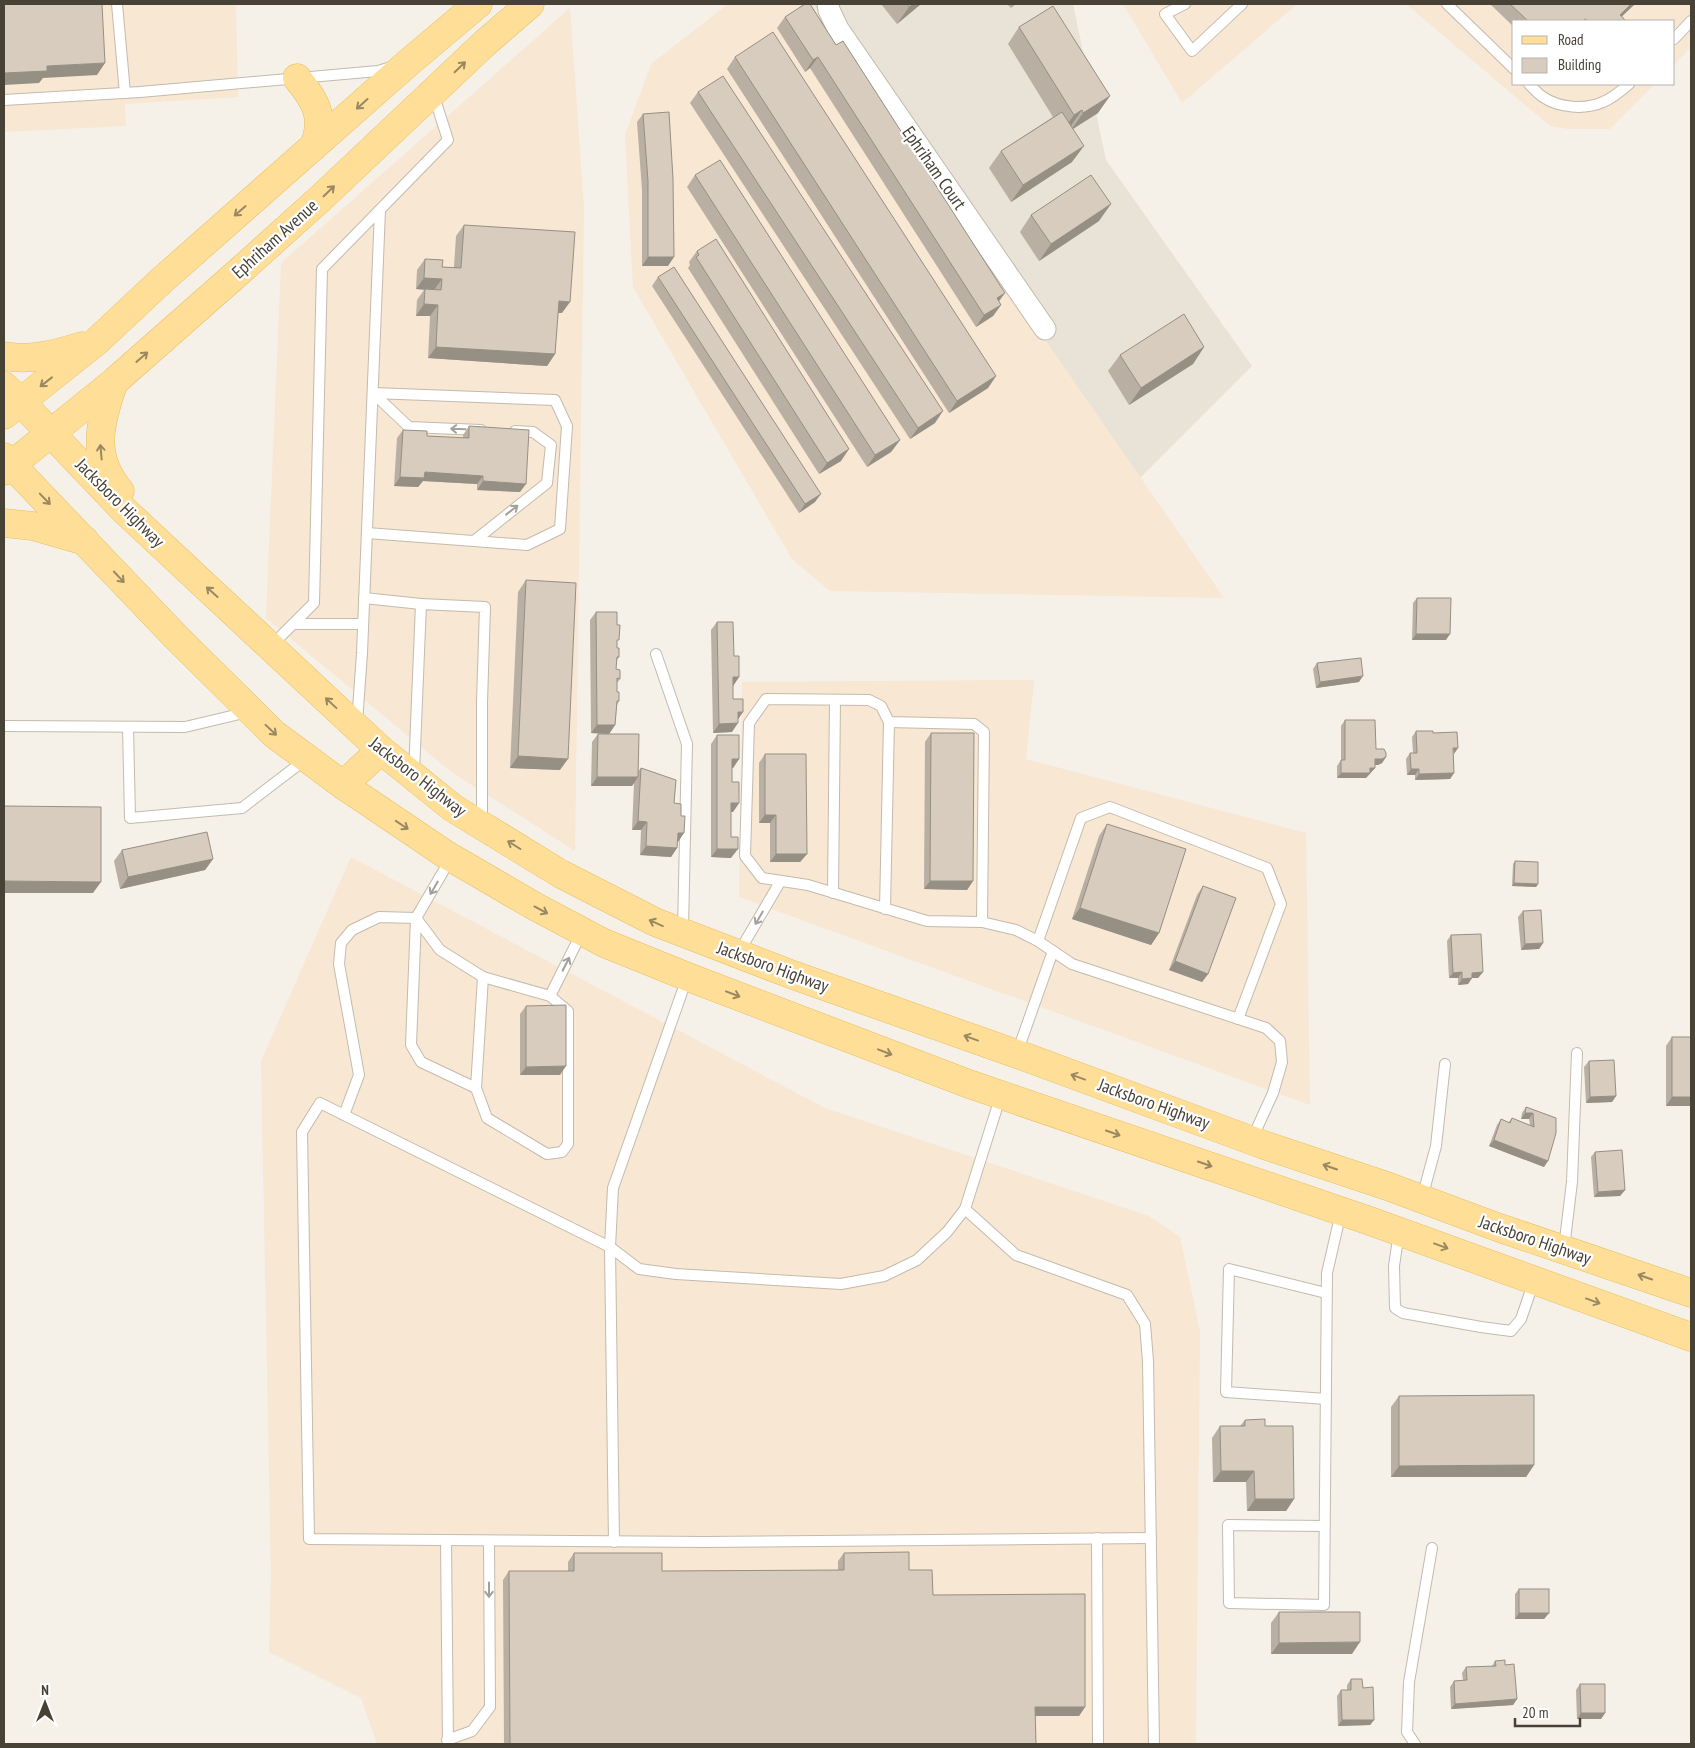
<svg xmlns="http://www.w3.org/2000/svg" width="1695" height="1748" font-family="'PT Sans Narrow',sans-serif">
<rect width="100%" height="100%" fill="#f5f1e8"/>
<polygon fill="#e9e2d6" points="813,4 1073,4 1106,160 1252,366 1140,478"/>
<g fill="#f7e7d3">
<polygon points="4,4 236,4 238,97 125,104 126,126 4,132"/>
<polygon points="728,4 813,4 1224,598 830,591 792,559 633,287 625,135 651,64"/>
<polygon points="1123,4 1297,4 1182,103"/>
<polygon points="1406,4 1691,4 1691,47 1674,65 1674,21 1514,21 1514,84 1655,84 1610,129 1569,129 1550,126"/>
<polygon points="570,8 584,208 575,851 450,771 266,618 281,263"/>
<polygon points="1034,680 1026,759 1306,833 1310,1105 739,897 742,682"/>
<polygon points="351,857 825,1108 1149,1216 1180,1237 1200,1331 1196,1744 377,1744 361,1698 269,1652 271,1575 261,1061"/>
</g>
<g fill="none" stroke-linecap="round" stroke-linejoin="round">
<g stroke="#c3bbad" stroke-width="12">
<g id="lane">
<polyline points="117,4 125,93"/>
<polyline points="1185,4 1165,14 1192,51 1242,4"/>
<polyline points="1447,4 1514,69"/>
<polyline points="1674,39 1691,21"/>
<path d="M1529,84C1533,88 1538,94 1543,97C1559,108 1585,110 1603,102C1613,98 1621,91 1629,84"/>
<polyline points="4,100 140,92 378,71 391,67"/>
<polyline points="373,393 409,427 481,430"/>
<polyline points="367,533 527,545 560,529 567,426 555,400 373,393"/>
<polyline points="474,541 547,483 551,445 533,432 515,431"/>
<polyline points="364,598 421,604"/>
<polyline points="294,624 363,624"/>
<polyline points="272,645 314,603 322,269 448,140 434,96"/>
<polyline points="656,654 687,744 683,930"/>
<polyline points="357,723 362,653 380,210"/>
<polyline points="4,726 185,727 248,712"/>
<polyline points="128,727 130,818 242,808 306,759"/>
<polyline points="414,773 421,604 485,607 482,702 482,822"/>
<polyline points="833,893 835,700"/>
<polyline points="885,909 889,722"/>
<polyline points="416,918 440,950 483,977 550,996 568,1011 568,1144 562,1152 547,1154 487,1118 476,1088 421,1062 411,1045 416,918 451,858"/>
<polyline points="982,922 984,732 974,724 889,722 881,706 869,700 766,699 749,723 745,856 762,878 808,885 927,921 982,922 1016,930 1038,941 1072,964 1266,1028 1280,1041 1282,1062 1273,1093 1252,1139"/>
<polyline points="1038,941 1081,818 1110,807 1267,868 1281,904 1238,1019"/>
<polyline points="739,952 780,882"/>
<polyline points="550,996 582,932"/>
<polyline points="1017,1053 1053,951"/>
<polyline points="476,1088 483,977"/>
<polyline points="1001,1095 965,1209 947,1232 917,1260 884,1276 841,1284 676,1274 639,1269 610,1247 320,1103 302,1132 309,1539 705,1542 1151,1538"/>
<polyline points="344,1115 359,1075 339,964 341,943 352,930 379,917 416,918"/>
<polyline points="1422,1198 1436,1146 1445,1064"/>
<polyline points="965,1209 1016,1255 1127,1295 1145,1324 1148,1361 1154,1744"/>
<polyline points="1399,1232 1394,1266 1395,1308 1403,1313 1481,1327 1511,1331 1521,1319 1534,1281"/>
<polyline points="1564,1248 1572,1182 1577,1053"/>
<polyline points="1326,1399 1226,1392 1229,1269 1326,1293"/>
<polyline points="1325,1526 1228,1525 1229,1603 1324,1605 1327,1273 1341,1212"/>
<polyline points="1097,1538 1098,1744"/>
<polyline points="446,1541 448,1744"/>
<polyline points="614,1542 610,1247 613,1188 687,978"/>
<polyline points="447,1740 472,1731 490,1707 489,1541"/>
<polyline points="1415,1744 1407,1732 1409,1682 1432,1548"/>
</g>
</g>
<g stroke="#c3bbad" stroke-width="23">
<polyline id="street" points="828,4 829,10 838,29 1045,329"/>
</g>
<g stroke="#e8be62" stroke-width="29">
<g id="primary">
<path d="M297,78C315,100 326,117 314,146"/>
<path d="M4,356C31,361 56,354 82,346"/>
<path d="M114,382C100,421 90,457 120,491"/>
<polyline points="4,386 20,401 125,511 381,750 453,808 561,874 655,922 793,975 1017,1054 1264,1145 1387,1186 1497,1227 1691,1293"/>
<polyline points="4,415 97,341 161,281 408,63 478,4"/>
<polyline points="4,457 176,637 274,734 343,785 445,854 536,907 604,943 688,977 969,1084 1370,1221 1691,1337"/>
<polyline points="4,471 114,382 241,270 322,197 485,43 530,4"/>
<polyline points="4,523 33,526 85,541"/>
<polyline points="343,785 381,750"/>
</g>
</g>
<use href="#lane" stroke="#fff" stroke-width="10"/>
<use href="#street" stroke="#fff" stroke-width="21"/>
<use href="#primary" stroke="#ffdf97" stroke-width="28"/>
</g>
<g fill="#b9afa3">
<polygon points="805,4 1001,305 993,316 976,327 810,68 805,72 777,28 785,17"/>
<polygon points="881,4 921,4 897,24"/>
<polygon points="1007,4 1016,4 1011,8"/>
<polygon points="1490,4 1635,4 1622,16 1626,21 1514,21 1514,27"/>
<polygon points="1019,27 1098,113 1073,129 1072,162 1011,202 989,168 1001,151 1053,117 1008,44"/>
<polygon points="735,57 996,376 988,388 949,413 727,69"/>
<polygon points="698,92 935,423 910,439 690,103"/>
<polygon points="643,114 668,266 642,266 642,190 637,122"/>
<polygon points="695,175 900,440 891,452 867,467 687,187"/>
<polygon points="1031,215 1099,221 1039,261 1020,232"/>
<polygon points="464,225 562,313 558,313 555,354 547,366 428,358 430,316 416,316 417,300 424,290 416,289 417,270 425,259 442,267 454,267 456,236"/>
<polygon points="697,251 841,461 819,474 688,268 690,265 689,262"/>
<polygon points="658,277 815,502 799,513 652,286"/>
<polygon points="1204,347 1193,364 1129,405 1108,371 1120,355"/>
<polygon points="469,426 520,492 477,490 477,484 423,481 418,487 394,486 397,438 403,430 427,436 463,438 463,435"/>
<polygon points="526,580 560,770 510,768 518,592"/>
<polygon points="1417,598 1446,640 1412,640 1413,603"/>
<polygon points="596,612 617,643 617,648 619,657 616,661 616,669 620,679 617,683 617,692 619,701 617,705 615,725 609,734 591,733 590,620"/>
<polygon points="717,622 734,656 739,677 733,686 733,699 738,719 732,732 713,733 711,630"/>
<polygon points="1317,663 1359,682 1316,688 1313,669"/>
<polygon points="1345,720 1376,749 1386,757 1382,763 1378,765 1375,765 1375,768 1366,778 1337,778 1337,766 1341,760 1341,726"/>
<polygon points="1416,731 1433,733 1453,754 1454,773 1450,779 1415,780 1415,775 1407,775 1406,759 1410,753 1413,753 1412,737"/>
<polygon points="931,733 973,881 967,890 924,889 925,742"/>
<polygon points="598,734 638,771 641,768 674,803 677,842 677,848 671,857 640,855 641,830 632,830 634,783 632,786 591,786 592,742"/>
<polygon points="717,735 739,759 733,768 732,768 732,782 739,803 733,812 731,812 731,858 711,857 711,744"/>
<polygon points="765,754 807,854 800,862 770,862 770,823 759,823 759,763"/>
<polygon points="1107,824 1159,933 1151,945 1072,919 1099,836"/>
<polygon points="122,850 213,859 205,870 120,889 114,861"/>
<polygon points="1515,861 1538,884 1536,887 1512,886 1513,864"/>
<polygon points="1203,886 1208,974 1202,982 1169,970 1197,895"/>
<polygon points="1523,911 1543,943 1539,949 1521,950 1518,917"/>
<polygon points="1451,935 1483,972 1478,978 1472,978 1468,984 1458,985 1458,978 1449,978 1447,941"/>
<polygon points="526,1006 560,1075 520,1075 520,1014"/>
<polygon points="1672,1037 1691,1037 1691,1106 1666,1106 1666,1046"/>
<polygon points="1589,1061 1616,1096 1612,1102 1586,1103 1584,1067"/>
<polygon points="1526,1107 1556,1118 1544,1167 1489,1146 1497,1125 1501,1119 1508,1123 1512,1118 1530,1125 1529,1119 1521,1119 1522,1113"/>
<polygon points="1595,1152 1625,1190 1620,1196 1594,1197 1591,1157"/>
<polygon points="1399,1396 1534,1465 1526,1477 1391,1477 1391,1407"/>
<polygon points="1245,1420 1265,1426 1294,1499 1286,1511 1247,1511 1246,1482 1213,1482 1212,1438 1220,1426 1240,1426"/>
<polygon points="574,1553 662,1571 838,1570 838,1561 844,1553 909,1570 933,1595 1085,1707 1079,1716 1035,1716 1036,1744 504,1744 503,1580 509,1571 568,1571 568,1562"/>
<polygon points="1519,1589 1549,1613 1544,1619 1515,1619 1515,1594"/>
<polygon points="1279,1612 1352,1654 1271,1654 1271,1623"/>
<polygon points="1495,1661 1505,1665 1517,1699 1513,1705 1451,1709 1450,1687 1454,1681 1463,1680 1462,1673 1466,1667 1492,1666"/>
<polygon points="1351,1679 1374,1720 1370,1725 1338,1726 1337,1696 1341,1690 1347,1690 1347,1685"/>
<polygon points="1580,1684 1605,1713 1601,1719 1577,1719 1576,1690"/>
</g>
<g fill="#968f84">
<polygon points="913,4 921,4 897,24 909,7"/>
<polygon points="1631,4 1635,4 1617,21 1620,15"/>
<polygon points="818,57 810,68 805,72 813,60"/>
<polygon points="105,63 97,75 43,78 39,83 4,85 4,73 47,66"/>
<polygon points="1110,96 1098,113 1071,130 1083,113"/>
<polygon points="1082,110 1070,127 1062,132 1074,115"/>
<polygon points="1084,146 1072,162 1011,202 1023,185"/>
<polygon points="1111,204 1099,221 1039,261 1051,244"/>
<polygon points="648,257 674,257 668,266 642,266"/>
<polygon points="424,278 442,279 434,290 416,289"/>
<polygon points="1005,293 997,304 997,298"/>
<polygon points="559,301 570,302 562,313 551,313"/>
<polygon points="424,304 438,305 430,316 416,316"/>
<polygon points="1001,305 993,316 976,327 984,315"/>
<polygon points="436,347 555,354 547,366 428,358"/>
<polygon points="1204,347 1193,364 1129,405 1141,388"/>
<polygon points="996,376 988,388 949,413 957,401"/>
<polygon points="943,411 935,423 910,439 918,428"/>
<polygon points="900,440 891,452 867,467 875,455"/>
<polygon points="849,449 841,461 819,474 827,463"/>
<polygon points="425,472 483,476 477,484 423,481 418,487 394,486 400,477"/>
<polygon points="483,481 526,484 520,492 477,490"/>
<polygon points="821,494 815,502 799,513 805,504"/>
<polygon points="1416,634 1450,634 1446,640 1412,640"/>
<polygon points="1363,676 1359,682 1316,688 1320,682"/>
<polygon points="733,677 739,677 733,686 727,686"/>
<polygon points="738,712 743,712 737,721"/>
<polygon points="738,723 732,732 713,733 719,724"/>
<polygon points="597,725 615,725 609,734 591,733"/>
<polygon points="1453,748 1458,748 1454,754"/>
<polygon points="518,756 568,759 560,770 510,768"/>
<polygon points="1386,757 1382,763 1378,765 1371,765 1375,759"/>
<polygon points="732,759 739,759 733,768 726,768"/>
<polygon points="1370,768 1375,768 1366,778 1337,778 1341,773"/>
<polygon points="1411,769 1419,769 1415,775 1407,775"/>
<polygon points="1454,773 1450,779 1415,780 1419,774"/>
<polygon points="597,777 638,777 632,786 591,786"/>
<polygon points="731,803 739,803 733,812 725,812"/>
<polygon points="765,815 776,815 770,823 759,823"/>
<polygon points="638,821 647,822 641,830 632,830"/>
<polygon points="678,833 684,833 678,842"/>
<polygon points="646,846 677,848 671,857 640,855"/>
<polygon points="717,849 738,849 731,858 711,857"/>
<polygon points="776,854 807,854 800,862 770,862"/>
<polygon points="213,859 205,870 120,889 128,877"/>
<polygon points="4,881 101,882 93,893 4,893"/>
<polygon points="930,881 973,881 967,890 924,889"/>
<polygon points="1514,883 1538,884 1536,887 1512,886"/>
<polygon points="1080,908 1159,933 1151,945 1072,919"/>
<polygon points="1543,943 1539,949 1521,950 1525,944"/>
<polygon points="1175,961 1208,974 1202,982 1169,970"/>
<polygon points="1462,972 1458,978 1449,978 1453,973"/>
<polygon points="1483,972 1478,978 1467,978 1472,973"/>
<polygon points="1472,978 1468,984 1458,985 1462,979"/>
<polygon points="566,1066 560,1075 520,1075 526,1067"/>
<polygon points="1616,1096 1612,1102 1586,1103 1590,1097"/>
<polygon points="1672,1097 1691,1097 1691,1106 1666,1106"/>
<polygon points="1525,1113 1533,1113 1529,1119 1521,1119"/>
<polygon points="1494,1140 1548,1161 1544,1167 1489,1146"/>
<polygon points="1625,1190 1620,1196 1594,1197 1598,1192"/>
<polygon points="1534,1465 1526,1477 1391,1477 1399,1466"/>
<polygon points="1221,1471 1254,1471 1246,1482 1213,1482"/>
<polygon points="1255,1499 1294,1499 1286,1511 1247,1511"/>
<polygon points="1519,1613 1549,1613 1544,1619 1515,1619"/>
<polygon points="1360,1642 1352,1654 1271,1654 1279,1643"/>
<polygon points="1517,1699 1513,1705 1451,1709 1455,1704"/>
<polygon points="1035,1707 1085,1707 1079,1716 1029,1716"/>
<polygon points="1581,1713 1605,1713 1601,1719 1577,1719"/>
<polygon points="1342,1720 1374,1720 1370,1725 1338,1726"/>
</g>
<g fill="#d7ccbd" stroke="#968f84">
<polygon points="4,4 102,4 105,63 47,66 47,71 4,73"/>
<polygon points="805,4 810,4 836,45 843,41 1005,293 997,298 1001,305 984,315 818,57 813,60 785,17"/>
<polygon points="907,4 913,4 909,7"/>
<polygon points="1510,4 1631,4 1620,15 1626,21 1588,21 1585,19 1583,21 1528,21"/>
<polygon points="1053,6 1110,96 1083,113 1082,110 1074,115 1019,27"/>
<polygon points="773,32 996,376 957,401 735,57"/>
<polygon points="723,76 943,411 918,428 698,92"/>
<polygon points="669,112 673,179 674,257 648,257 648,181 643,114"/>
<polygon points="1062,112 1084,146 1023,185 1001,151"/>
<polygon points="720,160 900,440 875,455 695,175"/>
<polygon points="1091,175 1111,204 1051,244 1031,215"/>
<polygon points="464,225 575,232 570,302 559,301 555,354 436,347 438,305 424,304 425,289 441,290 442,279 424,278 425,259 443,260 442,267 461,268"/>
<polygon points="716,239 849,449 827,463 696,257 699,255 697,251"/>
<polygon points="674,267 821,494 805,504 658,277"/>
<polygon points="1184,314 1204,347 1141,388 1120,355"/>
<polygon points="469,426 529,430 526,484 483,481 483,476 425,472 424,478 400,477 403,430 427,431 427,436 469,438"/>
<polygon points="526,580 576,583 568,759 518,756"/>
<polygon points="1417,598 1451,598 1450,634 1416,634"/>
<polygon points="596,612 617,612 617,625 620,625 619,640 617,640 617,648 619,648 619,657 617,657 616,669 620,670 620,679 617,678 617,692 619,692 619,701 617,701 615,725 597,725"/>
<polygon points="717,622 733,622 734,656 739,656 739,677 733,677 733,699 743,699 743,712 738,712 738,723 719,724"/>
<polygon points="1361,658 1363,676 1320,682 1317,663"/>
<polygon points="1345,720 1375,720 1376,749 1384,749 1386,753 1386,757 1382,759 1375,759 1375,768 1370,768 1370,773 1341,773 1341,760 1345,760"/>
<polygon points="1416,731 1433,731 1433,733 1457,732 1458,748 1453,748 1454,773 1419,774 1419,769 1411,769 1410,753 1417,753"/>
<polygon points="931,733 974,733 973,881 930,881"/>
<polygon points="598,734 639,734 638,777 597,777"/>
<polygon points="717,735 739,735 739,759 732,759 732,782 739,782 739,803 731,803 731,837 738,837 738,849 717,849"/>
<polygon points="765,754 806,754 807,854 776,854 776,815 765,815"/>
<polygon points="641,768 676,780 674,803 681,804 681,816 685,816 684,833 678,833 677,848 646,846 647,822 638,821"/>
<polygon points="4,806 101,807 101,882 4,881"/>
<polygon points="1107,824 1186,849 1159,933 1080,908"/>
<polygon points="207,832 213,859 128,877 122,850"/>
<polygon points="1515,861 1538,862 1538,884 1514,883"/>
<polygon points="1203,886 1236,898 1208,974 1175,961"/>
<polygon points="1541,910 1543,943 1525,944 1523,911"/>
<polygon points="1481,934 1483,972 1472,973 1472,978 1462,979 1462,972 1453,973 1451,935"/>
<polygon points="566,1005 566,1066 526,1067 526,1006"/>
<rect x="1672" y="1037" width="19" height="60"/>
<polygon points="1614,1060 1616,1096 1590,1097 1589,1061"/>
<polygon points="1526,1107 1556,1118 1556,1133 1548,1161 1494,1140 1501,1119 1510,1123 1512,1118 1534,1127 1533,1113 1525,1113"/>
<polygon points="1622,1150 1625,1190 1598,1192 1595,1152"/>
<polygon points="1534,1395 1534,1465 1399,1466 1399,1396"/>
<polygon points="1265,1419 1265,1426 1293,1426 1294,1499 1255,1499 1254,1471 1221,1471 1220,1426 1245,1426 1245,1420"/>
<polygon points="909,1552 909,1570 932,1570 933,1595 1085,1594 1085,1707 1035,1707 1036,1744 510,1744 509,1571 574,1571 574,1553 662,1553 662,1571 844,1570 844,1553"/>
<rect x="1519" y="1589" width="30" height="24"/>
<polygon points="1279,1612 1360,1612 1360,1642 1279,1643"/>
<polygon points="1505,1660 1505,1665 1514,1664 1517,1699 1455,1704 1454,1681 1467,1680 1466,1667 1496,1666 1495,1661"/>
<polygon points="1351,1679 1362,1679 1363,1688 1373,1687 1374,1720 1342,1720 1341,1690 1351,1690"/>
<polygon points="1580,1684 1605,1684 1605,1713 1581,1713"/>
</g>
<defs><path id="oneway-shaft" d="M-6 0H5M1.5-3L5.5 0L1.5 3" fill="none" stroke-width="1.6" stroke-linecap="round" stroke-linejoin="round" transform="scale(1.25)"/></defs>
<g stroke="#9a8862">
<use href="#oneway-shaft" transform="translate(460 67) rotate(-44)"/>
<use href="#oneway-shaft" transform="translate(362 104) rotate(138)"/>
<use href="#oneway-shaft" transform="translate(329 191) rotate(-44)"/>
<use href="#oneway-shaft" transform="translate(240 211) rotate(139)"/>
<use href="#oneway-shaft" transform="translate(142 357) rotate(-41)"/>
<use href="#oneway-shaft" transform="translate(46 382) rotate(142)"/>
<use href="#oneway-shaft" transform="translate(101 452) rotate(-95)"/>
<use href="#oneway-shaft" transform="translate(45 499) rotate(46)"/>
<use href="#oneway-shaft" transform="translate(119 577) rotate(47)"/>
<use href="#oneway-shaft" transform="translate(212 592) rotate(-138)"/>
<use href="#oneway-shaft" transform="translate(331 703) rotate(-137)"/>
<use href="#oneway-shaft" transform="translate(271 730) rotate(43)"/>
<use href="#oneway-shaft" transform="translate(402 825) rotate(34)"/>
<use href="#oneway-shaft" transform="translate(514 845) rotate(-148)"/>
<use href="#oneway-shaft" transform="translate(541 910) rotate(28)"/>
<use href="#oneway-shaft" transform="translate(656 923) rotate(-156)"/>
<use href="#oneway-shaft" transform="translate(733 994) rotate(21)"/>
<use href="#oneway-shaft" transform="translate(971 1038) rotate(-160)"/>
<use href="#oneway-shaft" transform="translate(885 1052) rotate(21)"/>
<use href="#oneway-shaft" transform="translate(1078 1077) rotate(-160)"/>
<use href="#oneway-shaft" transform="translate(1113 1133) rotate(19)"/>
<use href="#oneway-shaft" transform="translate(1205 1164) rotate(19)"/>
<use href="#oneway-shaft" transform="translate(1330 1167) rotate(-161)"/>
<use href="#oneway-shaft" transform="translate(1441 1246) rotate(20)"/>
<use href="#oneway-shaft" transform="translate(1645 1277) rotate(-161)"/>
<use href="#oneway-shaft" transform="translate(1593 1301) rotate(20)"/>
</g>
<g stroke="#a4a09a">
<use href="#oneway-shaft" transform="translate(458 429) rotate(-178)"/>
<use href="#oneway-shaft" transform="translate(512 510) rotate(-38)"/>
<use href="#oneway-shaft" transform="translate(434 888) rotate(120)"/>
<use href="#oneway-shaft" transform="translate(759 918) rotate(120)"/>
<use href="#oneway-shaft" transform="translate(566 964) rotate(-63)"/>
<use href="#oneway-shaft" transform="translate(489 1590) rotate(90)"/>
</g>
<g text-anchor="middle" stroke-width="4.5" stroke-linejoin="round" paint-order="stroke">
<g font-size="18" fill="#484136" stroke="#fff">
<text transform="translate(934 168) rotate(55)" y="6">Ephriham Court</text>
<text transform="translate(275 239) rotate(-42)" y="6">Ephriham Avenue</text>
<text transform="translate(120 503) rotate(45)" y="6">Jacksboro Highway</text>
<text transform="translate(418 777) rotate(38)" y="6">Jacksboro Highway</text>
<text transform="translate(773 967) rotate(20)" y="6">Jacksboro Highway</text>
<text transform="translate(1154 1104) rotate(20)" y="6">Jacksboro Highway</text>
<text transform="translate(1535 1240) rotate(19)" y="6">Jacksboro Highway</text>
</g>
</g>
<rect width="1695" height="1748" fill="none" stroke="#484136" stroke-width="10"/>
<rect x="1512" y="20" width="162" height="65" fill="#ffffff" stroke="#b6b3af"/>
<rect x="1522" y="36" width="25" height="8" fill="#ffdf97" stroke="#b6b3af"/>
<text x="1558" y="45" font-size="15" fill="#484136">Road</text>
<rect x="1522" y="58" width="25" height="15" fill="#d7ccbd" stroke="#b6b3af"/>
<text x="1558" y="70" font-size="15" fill="#484136">Building</text>
<g transform="translate(45 1703)" stroke="#ffffff" stroke-width="4" paint-order="stroke">
<path d="M0-4L9 19L0 12L-9 19Z" fill="#484136"/>
<text y="-8" font-size="14" font-weight="bold" text-anchor="middle" fill="#484136">N</text>
</g>
<path d="M1515 1718v8h65v-8" fill="none" stroke="#484136" stroke-width="2.5"/>
<text x="1522" y="1718" font-size="15" fill="#484136" stroke="#ffffff" stroke-width="4" paint-order="stroke">20 m</text>
</svg>
